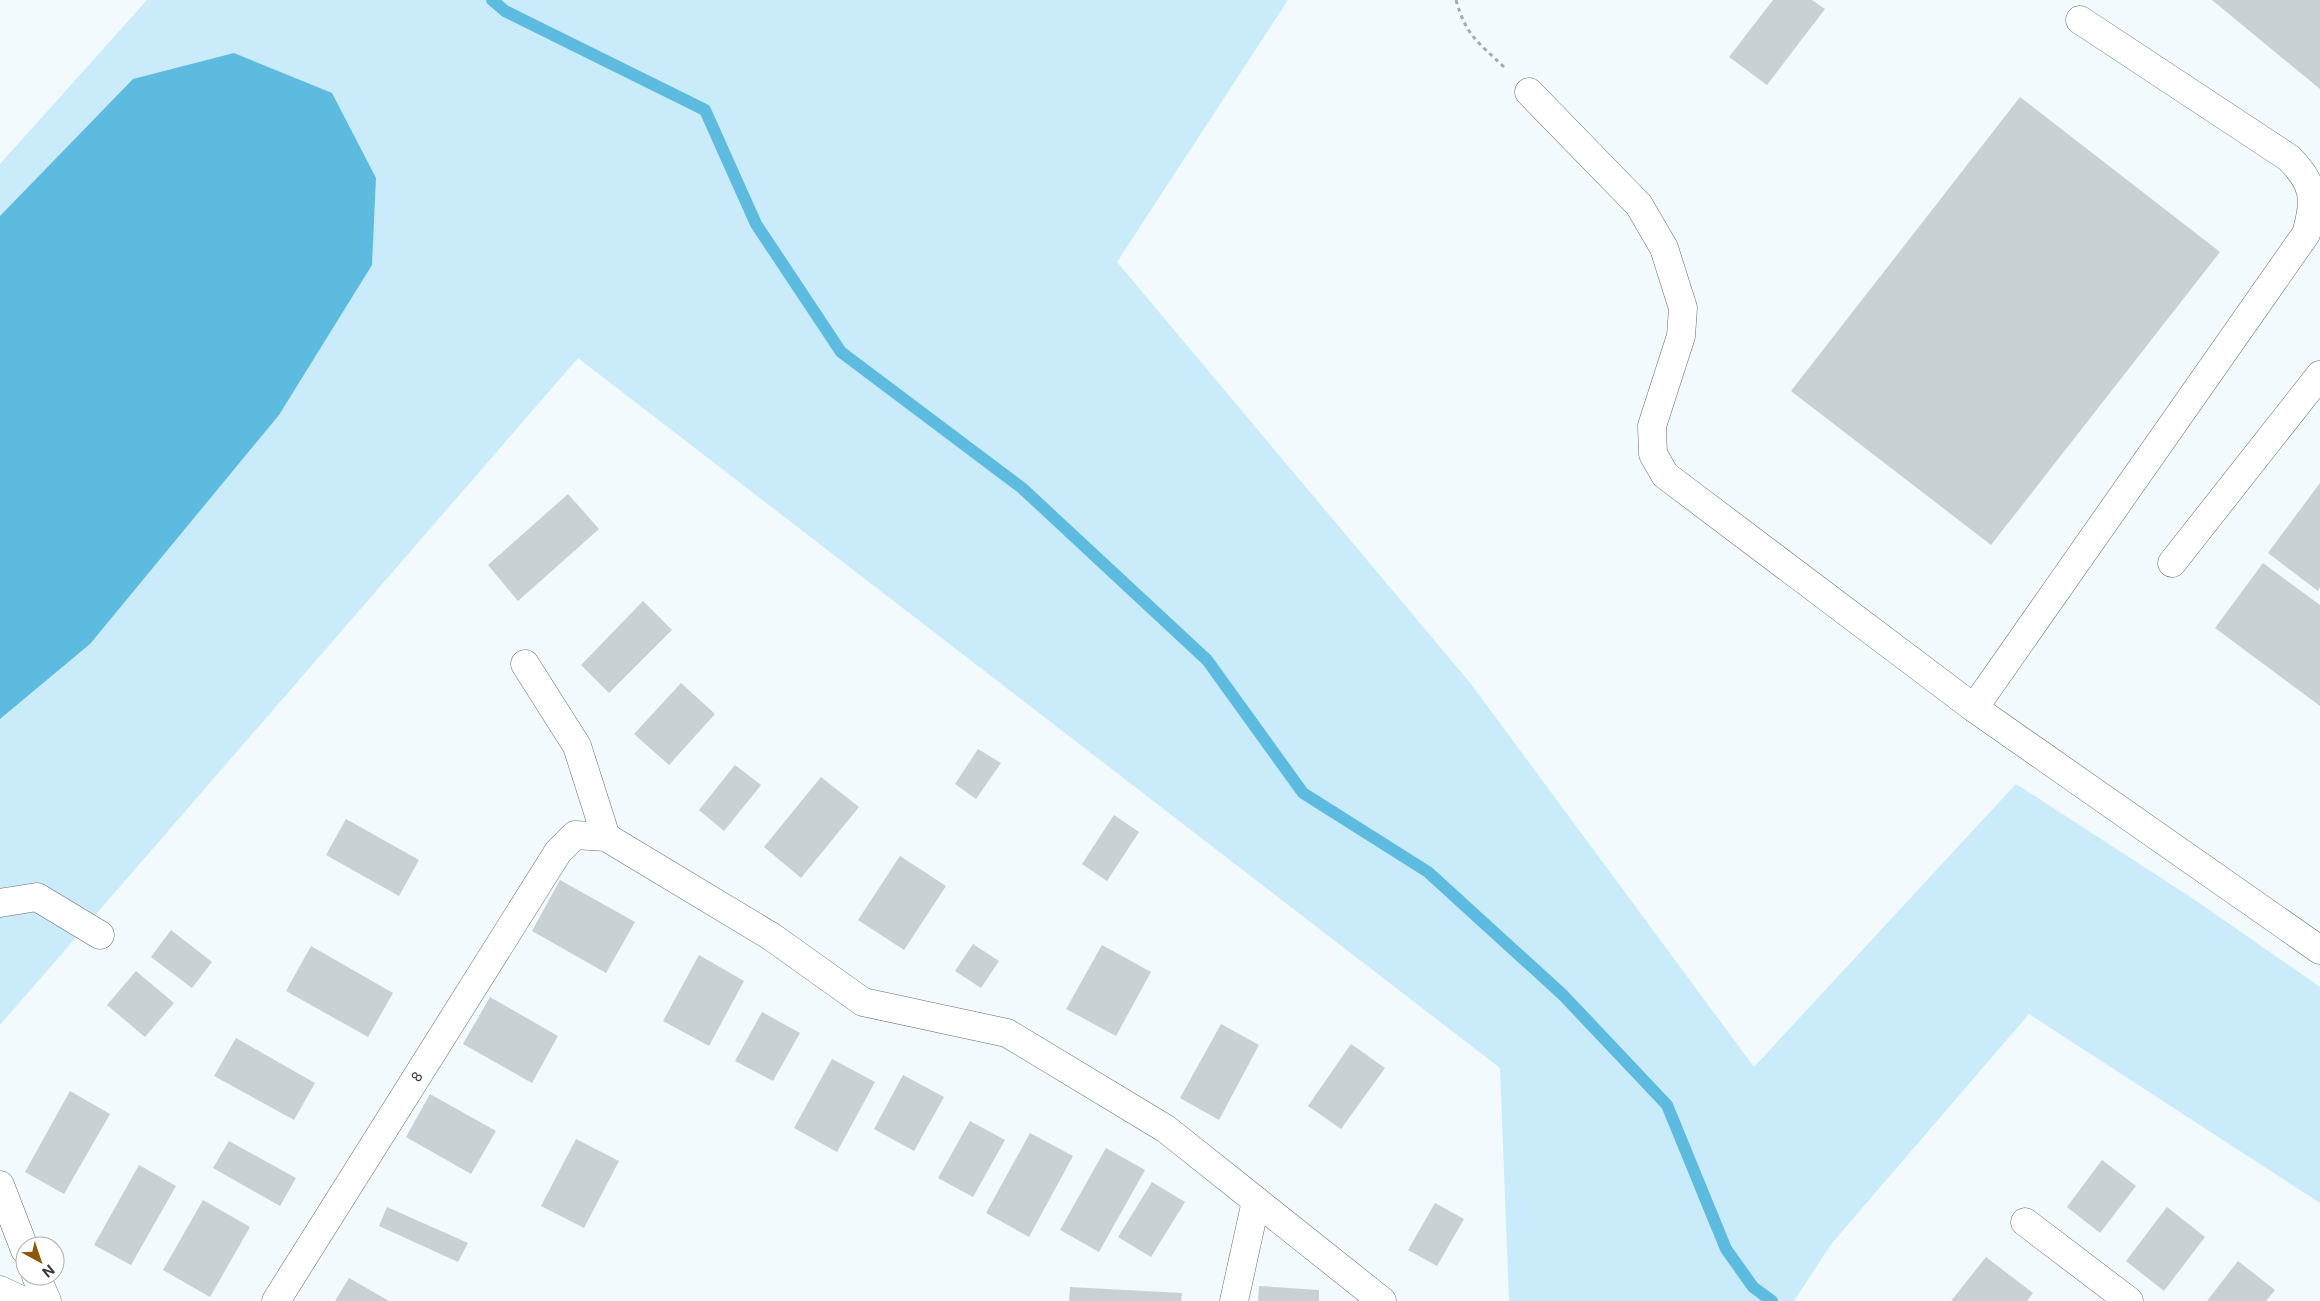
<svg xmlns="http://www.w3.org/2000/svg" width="2320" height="1301" font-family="Inter,sans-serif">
<rect width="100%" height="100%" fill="#f2fafe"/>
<polygon fill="#c9ebfa" points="147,0 1288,0 1117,262 1471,684 1754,1067 2016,784 2195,900 2320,987 2320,1203 2029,1014 1832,1243 1794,1301 1509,1301 1500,1068 578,358 0,1025 0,164"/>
<polygon fill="#5ebbe0" points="234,53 332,93 376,178 372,265 279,415 90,644 0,719 0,216 133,79"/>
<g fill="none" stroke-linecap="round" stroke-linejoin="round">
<polyline stroke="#5ebbe0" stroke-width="12" points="492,0 505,11 705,110 756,224 841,352 1022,488 1207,660 1303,793 1428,872 1563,995 1667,1105 1726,1249 1753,1287 1772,1301"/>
</g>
<g fill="#c9d1d4">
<polygon points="1773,0 1812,0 1825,9 1767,85 1729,57"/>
<polygon points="2212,0 2320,0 2320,89"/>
<polygon points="2020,97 2220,252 1991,545 1791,391"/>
<polygon points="2320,483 2320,587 2318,591 2268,553"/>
<polygon points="568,494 599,529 518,601 488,565"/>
<polygon points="2263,563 2320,605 2320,706 2215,628"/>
<polygon points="643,601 672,630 609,693 581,665"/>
<polygon points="681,683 715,714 669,765 634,734"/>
<polygon points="978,749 1001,763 976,799 955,784"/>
<polygon points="735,765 761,785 724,831 699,810"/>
<polygon points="821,777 859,807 801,878 764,847"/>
<polygon points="1114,815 1139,832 1107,881 1082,864"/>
<polygon points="346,819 419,860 399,896 326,855"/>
<polygon points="900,856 946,886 904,950 858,920"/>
<polygon points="560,880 635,922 606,973 532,931"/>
<polygon points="171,930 212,962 192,988 151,957"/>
<polygon points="973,944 999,961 981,988 955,971"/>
<polygon points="1102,945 1151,972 1116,1036 1066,1009"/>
<polygon points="311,946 393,993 368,1037 286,991"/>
<polygon points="699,955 744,981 709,1046 663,1021"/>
<polygon points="136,971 174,1003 145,1037 107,1005"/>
<polygon points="490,997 558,1036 532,1083 463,1044"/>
<polygon points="762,1012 800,1033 773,1081 735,1061"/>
<polygon points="1221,1024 1259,1045 1219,1120 1180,1098"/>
<polygon points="236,1038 315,1083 294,1120 214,1076"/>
<polygon points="1351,1044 1385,1068 1341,1129 1308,1106"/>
<polygon points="832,1059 875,1082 837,1152 794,1128"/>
<polygon points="903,1075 944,1097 914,1151 874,1129"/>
<polygon points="70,1091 110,1114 64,1194 25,1172"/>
<polygon points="430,1094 496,1131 471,1174 406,1137"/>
<polygon points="970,1121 1005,1140 973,1197 938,1178"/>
<polygon points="1030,1133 1073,1156 1029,1237 986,1213"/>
<polygon points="576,1139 619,1161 584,1228 541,1206"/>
<polygon points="229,1141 296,1178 280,1206 213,1168"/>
<polygon points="1106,1148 1145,1170 1099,1252 1060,1230"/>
<polygon points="2102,1160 2136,1186 2100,1233 2067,1207"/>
<polygon points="139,1165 176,1186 131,1265 94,1245"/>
<polygon points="1152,1182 1185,1202 1151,1257 1118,1237"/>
<polygon points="203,1200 250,1227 210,1297 163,1270"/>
<polygon points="1435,1203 1464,1219 1437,1266 1408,1250"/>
<polygon points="387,1207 468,1243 458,1262 379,1226"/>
<polygon points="2167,1207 2205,1237 2164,1291 2126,1261"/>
<polygon points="1986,1257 2033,1293 2027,1301 1951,1301"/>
<polygon points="2238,1261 2275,1290 2266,1301 2207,1301"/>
<polygon points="349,1278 389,1301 335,1301"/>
<polygon points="1259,1286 1319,1290 1319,1301 1258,1301"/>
<polygon points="1070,1287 1182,1293 1181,1301 1069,1301"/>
</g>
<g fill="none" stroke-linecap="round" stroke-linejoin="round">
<g stroke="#676d70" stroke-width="29">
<g id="minor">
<polyline points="1529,92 1639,205 1664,248 1683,308 1681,336 1652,426 1653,454 1665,475 1974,708 2320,950"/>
<polyline points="2172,563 2320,375"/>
<polyline points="525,664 577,746 606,837"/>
<path d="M1974,708L2306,234C2316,200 2315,184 2289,158L2080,20"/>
<polyline points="0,903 37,897 100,935"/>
<polyline points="0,1185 25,1250"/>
<polyline points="2025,1222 2129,1301"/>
<polyline points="36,1276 47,1301"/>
<polyline points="0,1290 23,1301"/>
<path id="s1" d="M276,1301L558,852L575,835L606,837L772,937L863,1002L1007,1033L1166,1129L1382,1301"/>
<polyline points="1234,1301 1256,1201"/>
</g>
</g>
<path stroke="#a4aaad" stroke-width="3" stroke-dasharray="4 4" stroke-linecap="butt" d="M1456,0C1466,36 1479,43 1504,67"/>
<use href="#minor" stroke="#fff" stroke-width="28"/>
</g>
<g text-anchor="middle" stroke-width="5" stroke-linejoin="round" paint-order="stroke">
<g font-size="14" fill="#36393a" stroke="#fff">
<text dy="5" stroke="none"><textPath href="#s1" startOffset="265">8</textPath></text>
</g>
</g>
<g transform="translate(40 1261) rotate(140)"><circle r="24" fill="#ffffff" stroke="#afb0b0"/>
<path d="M0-4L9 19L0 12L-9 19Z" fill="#8c5807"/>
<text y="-8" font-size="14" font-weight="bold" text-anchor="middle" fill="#36393a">N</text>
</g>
</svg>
